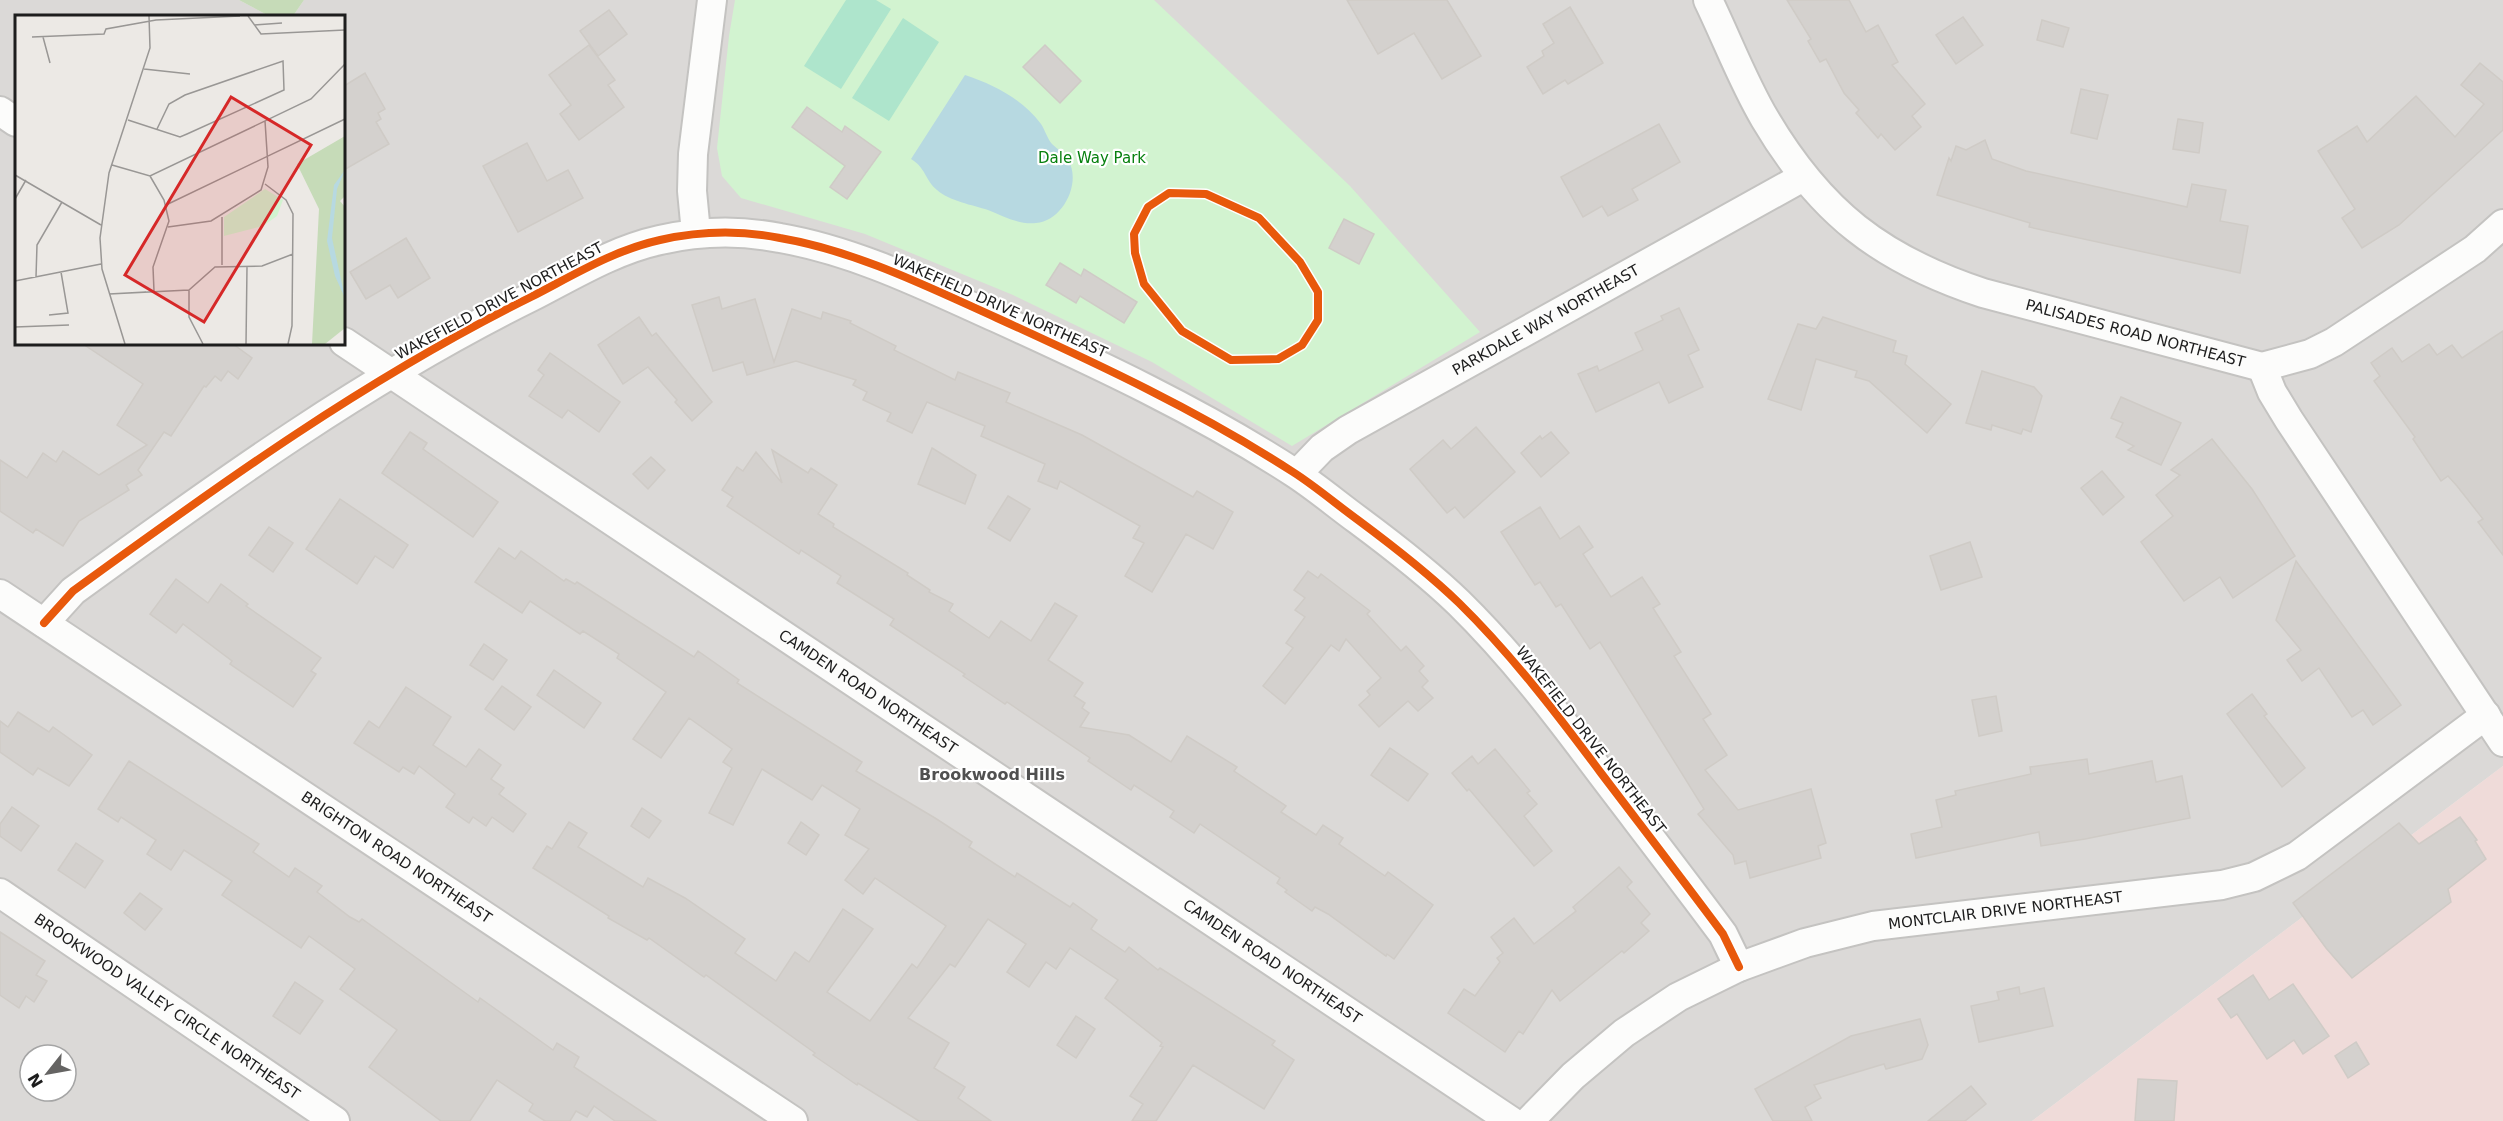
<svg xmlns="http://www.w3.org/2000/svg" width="2503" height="1121" font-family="'DejaVu Sans',sans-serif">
<rect width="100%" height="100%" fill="#ece9e5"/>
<path fill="#dbd9d7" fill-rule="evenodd" d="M0,0H239L269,16H16V344H344V16H293L304,0H2503V766L2032,1121H0ZM30,1055H66V1091H30Z"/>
<polygon fill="#efdbd9" points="2503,766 2503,1121 2032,1121"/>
<polygon fill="#c6dbb8" points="239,0 304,0 293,16 269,16"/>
<polygon fill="#d2f3d0" points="735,0 1154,0 1350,186 1480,332 1292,446 1152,362 1013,295 865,234 741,198 722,176 717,148 729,36"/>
<g fill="#aee5cc">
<polygon points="846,0 876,0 891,9 841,89 804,66"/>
<polygon points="903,18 939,42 889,121 852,98"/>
</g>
<path fill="#b7d9e1" d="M965,75C995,85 1022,99 1041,124C1045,130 1047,138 1052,144C1057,149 1065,153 1068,160C1082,182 1063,221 1036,223C1019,225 1003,216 988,210C973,205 949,201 937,190C925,180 926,168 911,159Z"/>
<g fill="#d4d1ce" stroke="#cfcbc6" stroke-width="1.5">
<polygon points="1347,0 1447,0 1481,56 1442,79 1414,33 1378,54"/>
<polygon points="1787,0 1849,0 1866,32 1878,25 1898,62 1892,65 1925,104 1912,116 1921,127 1895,150 1881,134 1878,138 1856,113 1859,110 1844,93 1826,59 1820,62 1808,41 1811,39"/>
<polygon points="1570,7 1603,63 1568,84 1565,80 1543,94 1527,67 1544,56 1542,51 1554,43 1543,24"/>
<polygon points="609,10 627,34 598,56 580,31"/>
<polygon points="1963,17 1983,45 1956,64 1936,35"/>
<polygon points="2042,20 2069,28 2063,47 2037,40"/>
<polygon points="589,45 615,80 608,85 624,107 579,140 560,114 571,105 549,75"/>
<polygon points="1045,45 1081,81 1060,103 1023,67"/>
<polygon points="2480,63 2503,82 2503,130 2399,225 2362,248 2342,218 2355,209 2318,151 2357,126 2367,142 2416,96 2455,137 2484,104 2461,85"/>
<polygon points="365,73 385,109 378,113 381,119 376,122 389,144 344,170 344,86"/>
<polygon points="2081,89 2108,95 2097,139 2071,133"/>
<polygon points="807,107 842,132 845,126 881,152 847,199 830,187 845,166 792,127"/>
<polygon points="2178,119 2203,123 2199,153 2173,149"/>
<polygon points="1659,124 1680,162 1632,189 1638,200 1608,216 1602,206 1583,217 1561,177"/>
<polygon points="1985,140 1992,159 2026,171 2187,207 2192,184 2226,190 2220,221 2248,226 2240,273 2029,227 2030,223 1937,195 1949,158 1951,161 1956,146 1966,150"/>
<polygon points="527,143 547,181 568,170 583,198 518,232 483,166"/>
<polygon points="1344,219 1374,234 1359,264 1329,248"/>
<polygon points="406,238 430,278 398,298 390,285 366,299 350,272"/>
<polygon points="1060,263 1081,276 1084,269 1137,302 1124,323 1080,296 1076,303 1046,285"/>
<polygon points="719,297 722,309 755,299 774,362 792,309 821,319 823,312 851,321 850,323 896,346 894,350 955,380 958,372 1010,393 1006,402 1082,435 1193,497 1197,491 1233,512 1213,549 1186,534 1152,592 1125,576 1144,543 1133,538 1140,526 1060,481 1057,489 1038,481 1045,464 981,436 985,426 927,402 912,433 887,421 891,413 863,400 867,392 853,385 856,380 796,361 747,375 743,362 713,371 692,305"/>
<polygon points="1679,308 1699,350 1688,355 1703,387 1669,403 1659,382 1596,412 1578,374 1597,366 1599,371 1643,350 1635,333 1663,320 1661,316"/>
<polygon points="639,317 652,336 656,333 712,402 692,421 675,402 677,400 648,367 623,384 598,345"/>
<polygon points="1823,317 1896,341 1893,352 1907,356 1905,364 1951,404 1927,433 1869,381 1855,377 1857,371 1816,359 1801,410 1768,399 1798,324 1816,329"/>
<polygon points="2503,331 2503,555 2478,522 2483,519 2457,486 2448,476 2441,481 2413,439 2415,437 2374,381 2380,376 2371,363 2392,348 2402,362 2429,344 2437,355 2452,345 2462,358"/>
<polygon points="83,344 233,344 252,358 238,379 228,371 221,381 215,376 206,387 204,386 171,436 164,432 138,470 142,475 126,485 129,490 79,521 63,546 36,529 33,533 0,511 0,460 27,478 43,453 56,462 63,451 99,475 147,445 117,425 143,384"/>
<polygon points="550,353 620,402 599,432 568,410 562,418 529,396 544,375 538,370"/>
<polygon points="1982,371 2034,387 2042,396 2031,432 2023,429 2021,434 1992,425 1991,430 1966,423"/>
<polygon points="2121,397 2181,423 2161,465 2128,450 2134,446 2116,437 2123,423 2111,418"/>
<polygon points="1476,427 1515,472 1464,518 1455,507 1447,513 1410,469 1443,440 1451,449"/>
<polygon points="410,432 427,443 423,449 498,502 473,537 382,473"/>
<polygon points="1551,432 1569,453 1541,477 1521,453 1540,436 1542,439"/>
<polygon points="2212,439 2252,489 2295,556 2233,598 2220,577 2184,601 2141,542 2173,516 2156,495 2180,475 2171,470"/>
<polygon points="932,448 976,475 965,504 918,484"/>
<polygon points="772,450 808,473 811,468 837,485 818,514 834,524 833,527 908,573 907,575 930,590 929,592 953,604 949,611 989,638 1001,621 1031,641 1055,603 1077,616 1048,660 1083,683 1074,696 1085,703 1082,708 1089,713 1080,727 1129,735 1171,762 1187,736 1237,767 1234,771 1286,806 1281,812 1316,835 1323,825 1343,838 1339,844 1385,876 1388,872 1433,905 1394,959 1387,954 1386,956 1328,914 1315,907 1312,911 1285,892 1287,890 1277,883 1280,878 1200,824 1194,833 1170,817 1174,811 1134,785 1131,790 1088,761 1090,758 1007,702 1005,704 963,676 965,674 890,625 894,619 837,583 841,576 801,550 799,554 727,506 733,497 722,490 737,467 743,471 756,452 782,483"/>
<polygon points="651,457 665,470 648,489 633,474"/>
<polygon points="2102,471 2124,497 2103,515 2081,488"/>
<polygon points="1008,496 1030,509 1010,541 988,528"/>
<polygon points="340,499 408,545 393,568 375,556 357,584 306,549"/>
<polygon points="1540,507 1560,539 1579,526 1593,547 1583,554 1611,597 1642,577 1660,604 1653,608 1681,652 1674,656 1711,714 1703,719 1727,755 1705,770 1738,810 1811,789 1826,843 1818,846 1821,858 1750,878 1746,861 1735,864 1733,855 1698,814 1704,809 1600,642 1590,649 1561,604 1556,607 1540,582 1535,585 1501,532"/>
<polygon points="269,527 293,543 273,572 249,555"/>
<polygon points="1970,542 1982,577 1941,590 1930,556"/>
<polygon points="499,548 515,559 521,551 564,581 566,579 575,584 577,582 694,657 698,651 739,680 737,683 862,762 856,771 935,818 972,842 969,847 1015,877 1017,873 1070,907 1073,903 1097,920 1091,929 1125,952 1129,947 1158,970 1160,968 1275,1041 1272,1045 1294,1060 1264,1109 1193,1065 1156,1121 1132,1121 1143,1104 1130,1096 1163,1047 1160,1046 1162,1043 1105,998 1118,980 1070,948 1056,969 1046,962 1029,987 1007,972 1026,944 988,919 955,967 950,964 908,1018 949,1043 934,1068 965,1087 958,1098 991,1121 919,1121 858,1083 857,1085 813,1055 815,1053 706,975 704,977 649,938 647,940 608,918 609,916 533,868 547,846 552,849 569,822 587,833 578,847 643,887 648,878 685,898 745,939 735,953 776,981 795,952 809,962 843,909 873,929 827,992 870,1021 912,964 917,968 946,926 875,878 863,894 845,880 869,849 845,835 860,809 822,785 812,800 762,769 733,825 709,813 732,768 723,762 732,749 689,718 661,758 633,739 666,692 617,658 619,654 583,631 580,634 530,601 522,613 475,582"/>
<polygon points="2296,561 2401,705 2373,725 2363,710 2352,717 2319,668 2302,681 2287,660 2301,650 2276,620"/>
<polygon points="1308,571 1318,578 1321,574 1370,611 1367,614 1401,651 1406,646 1424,666 1419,671 1428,681 1422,687 1433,698 1418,711 1408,701 1379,727 1359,705 1370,695 1367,691 1381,678 1346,639 1339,651 1331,645 1285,704 1263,686 1293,648 1286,643 1305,617 1295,610 1305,598 1294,590"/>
<polygon points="176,579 208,603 221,584 248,604 246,606 321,658 311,671 316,674 293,707 230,664 232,661 183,624 176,633 150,614"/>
<polygon points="484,644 507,660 493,680 470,665"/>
<polygon points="554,670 601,703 584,728 537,695"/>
<polygon points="502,686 531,707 514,730 485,709"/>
<polygon points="406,687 451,717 433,745 466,767 479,749 501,765 491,779 504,788 499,794 526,814 513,832 492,817 486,826 473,817 469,823 446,807 455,794 419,766 414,774 403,767 399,772 354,743 369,721 379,728"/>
<polygon points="2252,694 2267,714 2264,716 2305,768 2282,787 2227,714"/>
<polygon points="1996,696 2002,731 1979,736 1972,700"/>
<polygon points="18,712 49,732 53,727 92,755 69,786 38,768 33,775 0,752 0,721 8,727"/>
<polygon points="1390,748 1428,774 1408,801 1371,775"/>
<polygon points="1495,749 1530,791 1527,793 1537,804 1524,816 1552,851 1534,866 1469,789 1467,791 1452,773 1472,756 1478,764"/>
<polygon points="2087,759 2089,774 2152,761 2156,782 2182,776 2190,818 2085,839 2041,846 2039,832 1916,858 1911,834 1942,827 1936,800 1956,795 1955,791 2031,774 2030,767"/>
<polygon points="129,761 259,844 253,852 289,877 295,868 322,886 317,892 350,917 359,922 362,919 478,1002 480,998 553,1050 557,1043 579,1057 574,1067 656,1121 615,1121 594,1106 587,1117 576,1111 570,1121 545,1121 529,1111 533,1104 497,1080 470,1121 441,1121 369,1067 397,1030 340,989 355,969 309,936 301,948 222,895 232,881 184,850 171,870 147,854 156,840 121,817 118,822 98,809"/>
<polygon points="12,807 39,826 21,851 0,836 0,824"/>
<polygon points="642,808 661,821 649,838 631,826"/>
<polygon points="2460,817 2477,840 2475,841 2486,859 2448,889 2451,902 2352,978 2326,948 2293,903 2399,823 2419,844"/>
<polygon points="801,822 819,835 806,855 788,843"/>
<polygon points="76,843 103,861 85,888 58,870"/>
<polygon points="1619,867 1632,882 1627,887 1650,914 1641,923 1649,931 1624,953 1622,951 1560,1001 1552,990 1523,1034 1519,1031 1505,1052 1448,1013 1464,989 1475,996 1500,962 1497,958 1503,953 1491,937 1514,918 1534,944 1576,911 1573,907"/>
<polygon points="140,893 162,909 145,930 124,913"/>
<polygon points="0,932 45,961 36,975 47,981 34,1002 26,996 19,1008 0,995"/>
<polygon points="2253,975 2269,1000 2293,984 2329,1036 2303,1054 2294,1040 2267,1059 2237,1014 2231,1018 2218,999"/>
<polygon points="295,982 323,1001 300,1034 273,1016"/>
<polygon points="2019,987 2020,994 2044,988 2053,1026 1979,1042 1971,1006 1999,1000 1997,992"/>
<polygon points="1076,1016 1095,1029 1076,1058 1057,1045"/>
<polygon points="1920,1019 1928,1045 1922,1059 1886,1069 1884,1064 1814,1085 1821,1098 1805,1107 1812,1121 1773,1121 1755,1089 1851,1036"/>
<polygon points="2356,1042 2369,1064 2348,1078 2335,1056"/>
<polygon points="2138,1079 2177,1081 2174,1121 2135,1121"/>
<polygon points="1971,1086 1986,1104 1965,1121 1928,1121"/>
</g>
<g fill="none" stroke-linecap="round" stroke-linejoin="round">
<g stroke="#c4c3c1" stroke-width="32">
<g id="minor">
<path id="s1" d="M1708,0C1727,39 1743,82 1765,119C1820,212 1880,259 1983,293L2262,367L2310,354L2334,342L2475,249L2503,224"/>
<polyline points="0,111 16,122"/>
<polyline points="696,233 692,191 693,154 712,0"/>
<path id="s2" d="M344,342L1511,1121"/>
<polyline points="2262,367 2272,392 2289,420 2503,742"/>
<path id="s3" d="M1297,474L1322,448L1348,430L1803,177"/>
<path id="s4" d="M0,594L793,1121"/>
<path d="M44,623L73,591C220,484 367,378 531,297C572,276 614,250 660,240C700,231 740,230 780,238C856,251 928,287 997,318C1098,364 1199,411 1293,472C1315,486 1336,504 1358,520C1393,546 1427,572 1459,603C1512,655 1557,714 1601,773C1642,827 1683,880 1723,934L1739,967"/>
<path id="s5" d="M0,893L335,1121"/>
<path id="s6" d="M1529,1121L1573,1076L1624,1033L1678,997L1739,967L1805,943L1873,926L2222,885L2254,877L2297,856L2486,715"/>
</g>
</g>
<use href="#minor" stroke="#fcfcfb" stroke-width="28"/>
<g stroke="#fff" stroke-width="11">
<g id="cycleway">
<polygon points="1169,193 1206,194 1259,218 1300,262 1318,292 1318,320 1302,345 1278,359 1231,360 1182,331 1144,284 1135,253 1134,234 1148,207"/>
<path d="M44,623L73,591C220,484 367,378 531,297C572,276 614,250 660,240C700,231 740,230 780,238C856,251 928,287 997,318C1098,364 1199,411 1293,472C1315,486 1336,504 1358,520C1393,546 1427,572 1459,603C1512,655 1557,714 1601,773C1642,827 1683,880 1723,934L1739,967"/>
</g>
</g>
<use href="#cycleway" stroke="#e8590c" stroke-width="8"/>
</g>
<g text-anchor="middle" stroke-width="4.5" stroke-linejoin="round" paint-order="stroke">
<g font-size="15" fill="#06800e" stroke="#fff">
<text x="1092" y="163">Dale Way Park</text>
</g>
<g font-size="15" fill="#1d1d1d" stroke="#fff">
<text transform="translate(499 301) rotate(-28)" y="5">WAKEFIELD DRIVE NORTHEAST</text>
<text transform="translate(1000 306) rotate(24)" y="5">WAKEFIELD DRIVE NORTHEAST</text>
<text dy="5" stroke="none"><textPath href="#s3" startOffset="294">PARKDALE WAY NORTHEAST</textPath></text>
<text dy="5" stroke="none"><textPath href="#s1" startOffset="576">PALISADES ROAD NORTHEAST</textPath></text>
<text dy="5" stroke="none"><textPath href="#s2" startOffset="630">CAMDEN ROAD NORTHEAST</textPath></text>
<text transform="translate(1591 740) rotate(52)" y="5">WAKEFIELD DRIVE NORTHEAST</text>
<text dy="5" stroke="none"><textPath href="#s4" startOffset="476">BRIGHTON ROAD NORTHEAST</textPath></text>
<text dy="5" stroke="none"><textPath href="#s6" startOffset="536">MONTCLAIR DRIVE NORTHEAST</textPath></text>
<text dy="5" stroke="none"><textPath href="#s2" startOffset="1116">CAMDEN ROAD NORTHEAST</textPath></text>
<text dy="5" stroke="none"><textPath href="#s5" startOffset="202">BROOKWOOD VALLEY CIRCLE NORTHEAST</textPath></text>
</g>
<g font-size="16" font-weight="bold" fill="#505050" stroke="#fff">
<text x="992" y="780">Brookwood Hills</text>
</g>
</g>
<g transform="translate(15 15)">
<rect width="330" height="330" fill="#ece9e5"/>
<path d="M330,121V181L325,186L330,192V313L310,329H297L304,194L282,149Z" fill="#c6dbb8"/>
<path d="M250,174L268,185L262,201L248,211L209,221V202Z" fill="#d2f3d0"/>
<path d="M330,155L322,174L317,223L330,283L320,261L312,226L319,170Z" fill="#b7d9e1"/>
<path fill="none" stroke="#999795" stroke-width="1.5" d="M233,1L246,19L330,15M239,10L267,8M17,22L89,19L91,14L141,5L225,1M28,22L35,48M129,54L175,59M113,105L165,122L172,119L269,75L268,46L170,80L154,89L142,114M97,150L135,161L296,84L330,49M0,160L86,210M135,161L149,185L154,206L138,252L139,276M250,169L271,185L278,199L277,311L273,329M0,184L11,165M151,190L330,104M153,212L196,206L246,175L253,152L250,106M207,250V202M21,262L22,230L47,187M0,266L86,249M174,275V302L188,329M94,279L174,275L200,252L247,251L278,239M94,279L131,277M34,300L53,298L46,257M0,312L54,310M110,329L87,254L85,223L94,158L135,33L134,1M231,329L232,252"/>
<path fill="#d62828" fill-opacity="0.15" stroke="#d62828" stroke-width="3" d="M216,82L296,130L189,307L110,260Z"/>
<rect width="330" height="330" fill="none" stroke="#1d1d1d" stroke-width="3"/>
</g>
<g transform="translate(48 1073) rotate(239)"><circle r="28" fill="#ffffff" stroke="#a5a5a5" stroke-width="1.5"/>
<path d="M0-4.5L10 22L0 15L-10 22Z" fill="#656463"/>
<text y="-9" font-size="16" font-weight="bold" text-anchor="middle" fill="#1d1d1d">N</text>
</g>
</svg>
